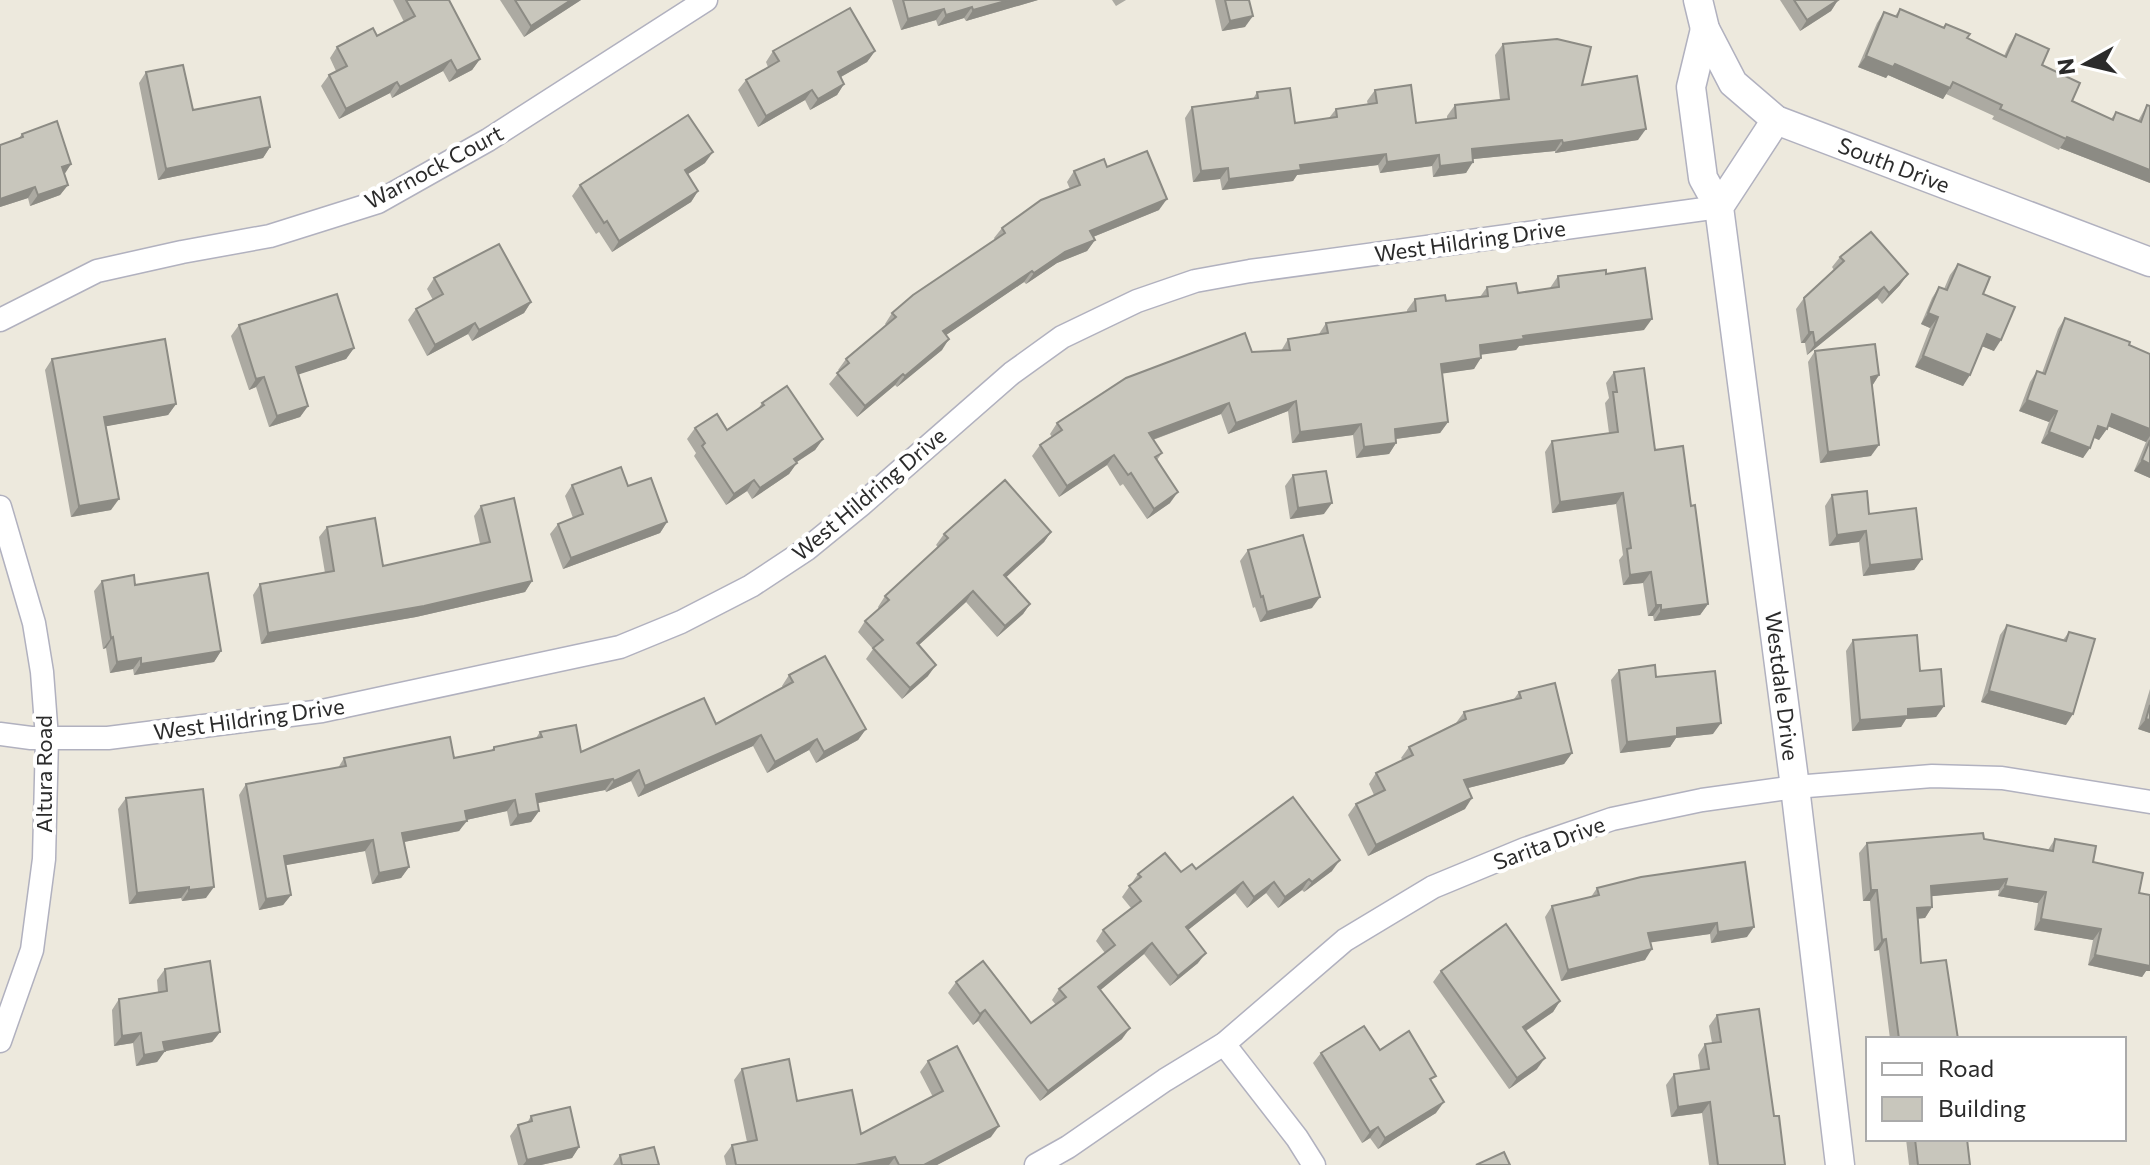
<svg xmlns="http://www.w3.org/2000/svg" width="2150" height="1165" font-family="Commissioner,sans-serif">
<rect width="100%" height="100%" fill="#ede9dd"/>
<g fill="none" stroke-linecap="round" stroke-linejoin="round">
<g stroke="#b1b1bf" stroke-width="25">
<g id="minor">
<polyline points="0,320 97,271 182,252 270,236 378,202 488,140 706,0"/>
<polyline points="0,507 34,623 42,672 47,738 44,859 32,950 0,1041"/>
<polyline points="0,734 31,738 108,738 322,711 620,647 681,622 751,586 807,549 861,505 1012,373 1062,337 1137,301 1195,281 1250,271 1719,207"/>
<polyline points="1224,1044 1297,1138 1314,1165"/>
<polyline points="1036,1165 1068,1147 1165,1080 1224,1044 1345,940 1433,887 1525,849 1612,819 1702,800 1795,787 1932,776 2002,778 2150,802"/>
</g>
</g>
<g stroke="#b1b1bf" stroke-width="31">
<g id="tertiary">
<polyline points="1698,0 1705,29 1733,83 1776,120 2150,262"/>
<polyline points="1705,29 1691,87 1703,178 1719,207"/>
<polyline points="1776,120 1719,207 1795,787 1840,1165"/>
</g>
</g>
<use href="#minor" stroke="#fff" stroke-width="22"/>
<use href="#tertiary" stroke="#fff" stroke-width="28"/>
</g>
<g fill="#acaaa2">
<polygon points="393,0 449,0 480,59 472,70 449,82 443,71 392,98 390,93 339,119 321,86 329,75 336,71 330,58 337,47 377,36 404,22"/>
<polygon points="500,0 581,0 524,37"/>
<polygon points="892,0 1038,0 966,21 964,18 938,26 936,20 901,30"/>
<polygon points="1112,0 1126,0 1116,6"/>
<polygon points="1215,0 1249,0 1245,27 1222,31"/>
<polygon points="1780,0 1838,0 1831,11 1800,31"/>
<polygon points="1900,9 1943,27 1946,24 1967,38 2004,56 2009,45 2016,34 2072,101 2111,119 2116,112 2138,121 2147,105 2150,183 2060,148 2059,150 1992,119 1994,116 1946,94 1943,99 1888,75 1886,78 1858,67 1877,23 1884,12 1895,16"/>
<polygon points="1503,44 1582,85 1638,140 1555,153 1555,151 1473,159 1466,173 1433,177 1432,166 1380,173 1378,165 1297,175 1293,181 1222,190 1220,179 1193,182 1185,118 1192,107 1253,99 1257,92 1295,123 1329,118 1336,109 1368,105 1367,101 1375,90 1416,123 1447,119 1447,116 1455,105 1500,100 1495,55"/>
<polygon points="773,51 875,51 867,62 841,77 844,84 837,95 810,110 805,100 758,127 738,90 746,80 768,67 766,62"/>
<polygon points="146,72 193,110 270,147 263,158 158,180 139,83"/>
<polygon points="22,134 71,164 64,174 68,185 60,195 30,206 28,198 0,207 0,145 18,139"/>
<polygon points="705,163 688,174 698,191 691,202 612,252 599,232 596,234 572,196 580,185"/>
<polygon points="1107,167 1159,210 1093,237 1095,240 1087,251 1057,263 1026,284 1024,282 946,335 942,350 897,387 895,385 857,417 829,384 840,371 838,370 846,359 886,325 885,324 892,313 995,240 994,238 1002,228 1070,189 1067,182 1074,171"/>
<polygon points="1840,257 1900,285 1882,304 1877,298 1807,355 1805,343 1801,343 1796,309 1804,298 1834,270 1832,267"/>
<polygon points="1958,264 1983,294 1994,351 1982,346 1963,386 1915,367 1930,328 1921,324 1932,298 1939,287 1944,289 1950,275"/>
<polygon points="1606,274 1644,330 1519,346 1516,350 1481,354 1474,369 1442,373 1448,422 1440,433 1396,439 1396,443 1389,454 1356,458 1353,435 1292,443 1288,411 1228,434 1221,414 1153,440 1162,453 1157,460 1170,503 1147,519 1123,484 1120,486 1107,465 1059,497 1032,456 1040,445 1052,437 1050,434 1057,423 1252,352 1281,351 1288,339 1319,334 1326,323 1407,312 1407,310 1415,299 1446,301 1480,297 1487,287 1518,293 1550,288 1558,276"/>
<polygon points="434,278 531,302 524,313 472,341 468,334 427,356 408,320 416,309 433,300 427,289"/>
<polygon points="2065,318 2150,354 2150,478 2134,471 2146,442 2108,426 2099,440 2094,438 2083,458 2041,443 2049,422 2019,411 2030,382 2037,371 2042,373 2058,329"/>
<polygon points="239,325 354,348 346,359 298,374 308,406 300,417 269,427 256,387 249,390 231,336"/>
<polygon points="1815,351 1879,375 1872,386 1871,456 1820,463 1808,362"/>
<polygon points="52,359 176,404 168,415 106,426 111,510 71,517 45,370"/>
<polygon points="1614,372 1655,450 1691,506 1708,604 1700,615 1654,621 1653,616 1648,616 1643,583 1623,585 1619,560 1623,555 1616,504 1552,513 1545,452 1552,441 1609,433 1605,403 1609,398 1606,383"/>
<polygon points="762,403 823,439 815,450 797,462 789,474 752,499 747,491 726,505 694,456 696,453 687,439 695,428 727,430 758,409"/>
<polygon points="1293,475 1324,514 1290,519 1285,486"/>
<polygon points="572,485 667,522 660,533 563,569 550,534 558,524 573,518 565,496"/>
<polygon points="1832,495 1869,514 1922,559 1914,570 1863,576 1859,542 1829,546 1825,506"/>
<polygon points="481,506 532,581 525,592 416,617 261,644 253,595 260,584 325,573 319,537 327,527 383,566 480,544 474,516"/>
<polygon points="1051,532 1044,542 1006,577 1030,604 1023,614 997,637 966,602 919,645 928,676 902,699 866,659 873,649 858,632 865,621 879,609 878,607 885,596 938,547 936,545 944,534"/>
<polygon points="1248,550 1312,608 1260,622 1255,607 1253,608 1240,561"/>
<polygon points="102,581 135,585 221,651 214,662 134,675 133,669 110,673 106,648 103,649 94,591"/>
<polygon points="2007,625 2063,640 2069,632 2066,725 1981,702 2000,635"/>
<polygon points="1853,640 1920,671 1944,706 1936,717 1906,719 1901,727 1852,731 1846,651"/>
<polygon points="1619,670 1656,677 1713,734 1676,738 1670,747 1620,753 1611,680"/>
<polygon points="789,675 866,729 858,740 816,763 809,750 767,773 753,746 638,797 631,781 606,792 605,790 538,803 539,811 531,822 510,826 507,811 466,820 459,831 404,842 409,867 401,878 372,884 365,851 285,865 291,895 283,905 259,910 239,795 246,784 338,768 344,758 454,758 491,751 494,747 536,738 540,732 581,752 716,724 783,688 782,686"/>
<polygon points="2150,689 2150,733 2138,729"/>
<polygon points="1519,692 1572,753 1564,764 1468,788 1465,809 1368,856 1348,815 1356,804 1374,795 1369,784 1376,773 1403,760 1401,758 1409,747 1456,723 1464,712 1514,699"/>
<polygon points="126,798 206,898 182,901 181,898 129,904 118,809"/>
<polygon points="1984,839 2048,850 2055,839 2093,862 2139,893 2146,971 2142,977 2088,965 2093,940 2034,930 2038,903 1998,896 1999,890 1932,896 1932,907 1925,918 1917,919 1921,963 1958,1039 1890,1039 1879,950 1874,951 1870,901 1863,901 1859,853 1867,843"/>
<polygon points="1745,862 1747,937 1711,943 1710,934 1650,942 1645,960 1561,981 1545,917 1552,906 1591,897 1597,888"/>
<polygon points="1196,869 1332,871 1304,892 1302,890 1278,908 1266,893 1247,908 1235,893 1188,930 1198,963 1170,986 1144,954 1100,990 1122,1039 1040,1101 978,1021 973,1025 948,993 956,982 1031,1023 1056,1005 1052,1000 1059,989 1105,953 1096,941 1103,930 1131,908 1122,897 1138,874 1181,872"/>
<polygon points="165,969 220,1032 212,1042 165,1051 157,1062 136,1066 133,1043 114,1046 112,1010 119,999 158,992 157,980"/>
<polygon points="1441,971 1560,1001 1553,1012 1526,1031 1537,1069 1509,1089 1433,982"/>
<polygon points="1717,1015 1774,1116 1785,1165 1709,1165 1702,1113 1671,1117 1666,1085 1674,1074 1700,1070 1698,1055 1705,1044 1712,1043 1709,1026"/>
<polygon points="1380,1050 1432,1082 1436,1113 1378,1149 1370,1138 1362,1143 1313,1063 1321,1053"/>
<polygon points="928,1061 991,1137 937,1165 726,1165 724,1156 732,1145 747,1142 734,1080 742,1069 797,1101 861,1134 933,1097 920,1072"/>
<polygon points="531,1116 579,1147 572,1158 541,1165 518,1165 510,1136 518,1125 527,1123"/>
<polygon points="1906,1139 1967,1139 1970,1165 1909,1165"/>
<polygon points="620,1155 659,1165 613,1165"/>
</g>
<g fill="#8c8b84">
<polygon points="571,0 581,0 524,37 531,26"/>
<polygon points="1009,0 1038,0 966,21 973,10"/>
<polygon points="1838,0 1831,11 1800,31 1807,20"/>
<polygon points="972,7 964,18 938,26 946,15"/>
<polygon points="944,9 936,20 901,30 908,19"/>
<polygon points="1253,16 1245,27 1222,31 1230,21"/>
<polygon points="875,51 867,62 830,83 838,72"/>
<polygon points="1866,56 1895,64 1950,88 1943,99 1888,75 1886,78 1858,67"/>
<polygon points="480,59 472,70 449,82 457,71"/>
<polygon points="451,60 443,71 392,98 400,87"/>
<polygon points="397,82 390,93 339,119 346,109"/>
<polygon points="844,84 837,95 810,110 818,99"/>
<polygon points="812,90 805,100 758,127 766,116"/>
<polygon points="1646,129 1638,140 1555,153 1563,143"/>
<polygon points="2067,137 2150,170 2150,183 2060,148"/>
<polygon points="1562,140 1555,151 1464,160 1472,149"/>
<polygon points="270,147 263,158 158,180 166,169"/>
<polygon points="713,152 705,163 677,181 685,170"/>
<polygon points="1386,154 1378,165 1297,175 1293,181 1222,190 1229,179 1300,165"/>
<polygon points="1439,155 1432,166 1380,173 1387,162"/>
<polygon points="1473,162 1466,173 1433,177 1440,166"/>
<polygon points="71,164 64,175 62,167"/>
<polygon points="1228,168 1220,179 1193,182 1201,171"/>
<polygon points="68,185 60,195 30,206 38,195"/>
<polygon points="35,187 28,198 0,207 0,199"/>
<polygon points="698,191 691,202 612,252 619,241"/>
<polygon points="1167,199 1159,210 1083,241 1090,231"/>
<polygon points="1095,240 1087,251 1057,263 1026,284 1034,273 1065,252"/>
<polygon points="1032,271 1024,282 936,342 943,331"/>
<polygon points="1908,274 1900,285 1882,304 1889,293"/>
<polygon points="1884,287 1877,298 1807,355 1815,344"/>
<polygon points="531,302 524,313 472,341 479,330"/>
<polygon points="1928,313 1938,317 1930,328 1921,324"/>
<polygon points="1652,319 1644,330 1519,346 1516,350 1472,356 1480,345 1523,336"/>
<polygon points="475,323 468,334 427,356 435,345"/>
<polygon points="1809,332 1813,332 1805,343 1801,343"/>
<polygon points="1987,334 2001,340 1994,351 1979,345"/>
<polygon points="949,339 942,350 897,387 905,376"/>
<polygon points="354,348 346,359 288,378 296,367"/>
<polygon points="1923,356 1970,375 1963,386 1915,367"/>
<polygon points="1481,358 1474,369 1433,375 1441,364"/>
<polygon points="903,374 895,385 857,417 865,406"/>
<polygon points="1879,375 1872,386 1871,377"/>
<polygon points="264,377 256,387 249,390 256,379"/>
<polygon points="2027,400 2057,411 2049,422 2019,411"/>
<polygon points="1296,401 1288,411 1228,434 1236,423"/>
<polygon points="1229,403 1221,414 1141,444 1149,433"/>
<polygon points="176,404 168,415 97,428 104,417"/>
<polygon points="308,406 300,417 269,427 277,416"/>
<polygon points="2112,414 2150,429 2150,436 2146,442 2105,425"/>
<polygon points="1448,422 1440,433 1387,440 1395,429"/>
<polygon points="1361,424 1353,435 1292,443 1300,432"/>
<polygon points="2098,426 2107,429 2099,440 2091,436"/>
<polygon points="2049,432 2090,448 2083,458 2041,443"/>
<polygon points="823,439 815,450 786,469 794,459"/>
<polygon points="1396,443 1389,454 1356,458 1364,447"/>
<polygon points="1879,445 1871,456 1820,463 1828,452"/>
<polygon points="1114,455 1107,465 1059,497 1067,486"/>
<polygon points="2142,460 2150,464 2150,478 2134,471"/>
<polygon points="797,463 789,474 752,499 760,488"/>
<polygon points="754,480 747,491 726,505 734,494"/>
<polygon points="1178,492 1170,503 1147,519 1154,509"/>
<polygon points="1623,493 1616,504 1552,513 1560,502"/>
<polygon points="119,499 111,510 71,517 79,506"/>
<polygon points="1332,503 1324,514 1290,519 1298,508"/>
<polygon points="667,522 660,533 563,569 571,558"/>
<polygon points="1866,531 1859,542 1829,546 1837,535"/>
<polygon points="1051,532 1044,542 997,586 1004,575"/>
<polygon points="1922,559 1914,570 1863,576 1870,565"/>
<polygon points="1651,572 1643,583 1623,585 1630,575"/>
<polygon points="532,581 525,592 416,617 261,644 268,633"/>
<polygon points="973,591 966,602 909,654 917,643"/>
<polygon points="1320,597 1312,608 1260,622 1267,612"/>
<polygon points="1030,604 1023,614 997,637 1005,626"/>
<polygon points="1708,604 1700,615 1654,621 1661,610"/>
<polygon points="1656,605 1661,605 1653,616 1648,616"/>
<polygon points="113,637 106,648 103,649 111,638"/>
<polygon points="221,651 214,662 134,675 141,664"/>
<polygon points="141,658 133,669 110,673 117,662"/>
<polygon points="936,665 928,676 902,699 910,688"/>
<polygon points="1989,691 2073,714 2066,725 1981,702"/>
<polygon points="1944,706 1936,717 1906,719 1901,727 1852,731 1860,720 1908,709"/>
<polygon points="2146,719 2150,720 2150,733 2138,729"/>
<polygon points="1721,723 1713,734 1676,738 1670,747 1620,753 1627,742 1677,728"/>
<polygon points="866,729 858,740 816,763 824,752"/>
<polygon points="761,735 753,746 638,797 645,786"/>
<polygon points="817,739 809,750 767,773 775,762"/>
<polygon points="1572,753 1564,764 1456,791 1464,780"/>
<polygon points="639,770 631,781 606,792 614,781"/>
<polygon points="613,779 605,790 528,805 536,794"/>
<polygon points="1472,798 1465,809 1368,856 1376,845"/>
<polygon points="515,800 507,811 457,822 465,811"/>
<polygon points="539,811 531,822 510,826 518,815"/>
<polygon points="467,821 459,831 394,844 402,833"/>
<polygon points="373,840 365,851 276,867 284,856"/>
<polygon points="1340,860 1332,871 1304,892 1312,882"/>
<polygon points="409,867 401,878 372,884 379,873"/>
<polygon points="1309,879 1302,890 1278,908 1285,897"/>
<polygon points="2007,879 1999,890 1923,897 1931,886"/>
<polygon points="1243,882 1235,893 1178,938 1186,927"/>
<polygon points="1274,882 1266,893 1247,908 1254,897"/>
<polygon points="2005,886 2046,892 2038,903 1998,896"/>
<polygon points="189,887 181,898 129,904 137,893"/>
<polygon points="214,887 206,898 182,901 189,890"/>
<polygon points="1871,890 1877,890 1870,901 1863,901"/>
<polygon points="291,895 283,905 259,910 266,899"/>
<polygon points="1932,907 1925,918 1909,919 1917,908"/>
<polygon points="2041,919 2101,929 2093,940 2034,930"/>
<polygon points="1717,923 1710,934 1640,944 1648,933"/>
<polygon points="1754,927 1747,937 1711,943 1718,932"/>
<polygon points="1886,939 1879,950 1874,951 1882,940"/>
<polygon points="1152,943 1144,954 1091,998 1098,987"/>
<polygon points="1652,949 1645,960 1561,981 1568,970"/>
<polygon points="1206,953 1198,963 1170,986 1178,976"/>
<polygon points="2095,955 2150,961 2150,971 2146,971 2142,977 2088,965"/>
<polygon points="1560,1001 1553,1012 1515,1038 1523,1027"/>
<polygon points="985,1010 978,1021 973,1025 980,1014"/>
<polygon points="1130,1028 1122,1039 1040,1101 1048,1091"/>
<polygon points="220,1032 212,1042 156,1053 163,1042"/>
<polygon points="141,1033 133,1043 114,1046 122,1036"/>
<polygon points="165,1051 157,1062 136,1066 144,1055"/>
<polygon points="1545,1058 1537,1069 1509,1089 1517,1078"/>
<polygon points="1444,1102 1436,1113 1378,1149 1385,1138"/>
<polygon points="1710,1102 1702,1113 1671,1117 1678,1107"/>
<polygon points="999,1126 991,1137 937,1165 924,1165"/>
<polygon points="1378,1127 1370,1138 1362,1143 1370,1132"/>
<polygon points="579,1147 572,1158 541,1165 523,1165 527,1160"/>
<polygon points="895,1157 889,1165 855,1165"/>
</g>
<g fill="#c8c6bc" stroke="#8c8b84" stroke-width="2">
<polygon points="406,0 449,0 480,59 457,71 451,60 400,87 397,82 346,109 329,75 347,66 337,47 373,28 377,36 415,16"/>
<polygon points="515,0 571,0 531,26"/>
<polygon points="903,0 1009,0 973,10 972,7 946,15 944,9 908,19"/>
<polygon points="1225,0 1249,0 1253,16 1230,21"/>
<polygon points="1794,0 1838,0 1807,20"/>
<polygon points="850,8 875,51 838,72 844,84 818,99 812,90 766,116 746,80 779,61 773,51"/>
<polygon points="1900,9 1944,28 1946,24 1970,34 1967,38 2006,57 2016,34 2049,49 2042,65 2080,83 2072,101 2113,120 2116,112 2141,122 2147,105 2150,106 2150,170 2067,137 2066,139 2000,109 2002,105 1953,82 1950,88 1895,64 1893,67 1866,56 1884,12 1897,17"/>
<polygon points="1557,39 1591,47 1582,85 1637,76 1646,129 1563,143 1562,140 1472,149 1473,162 1440,166 1439,155 1387,162 1386,154 1300,165 1301,170 1229,179 1228,168 1201,171 1192,107 1258,98 1257,92 1290,88 1295,123 1337,117 1336,109 1377,103 1375,90 1411,85 1416,123 1456,118 1455,105 1509,99 1503,44"/>
<polygon points="183,65 193,110 260,97 270,147 166,169 146,72"/>
<polygon points="688,115 713,152 685,170 698,191 619,241 607,221 604,223 580,185"/>
<polygon points="57,121 71,164 62,167 68,185 38,195 35,187 0,199 0,145 23,137 22,134"/>
<polygon points="1147,151 1167,199 1090,231 1095,240 1065,252 1034,273 1032,271 943,331 949,339 905,376 903,374 865,406 837,373 849,363 846,359 896,317 892,313 913,295 1005,233 1002,228 1041,200 1080,185 1074,171 1104,159 1107,167"/>
<polygon points="1871,232 1908,274 1889,293 1884,287 1815,344 1813,332 1809,332 1804,298 1844,261 1840,257"/>
<polygon points="499,244 531,302 479,330 475,323 435,345 416,309 443,294 434,278"/>
<polygon points="1958,264 1990,277 1983,294 2015,307 2001,340 1987,334 1970,375 1923,356 1938,317 1928,313 1939,287 1947,290"/>
<polygon points="1645,268 1652,319 1523,336 1524,339 1480,345 1481,358 1441,364 1448,422 1395,429 1396,443 1364,447 1361,424 1300,432 1296,401 1236,423 1229,403 1149,433 1162,453 1155,457 1178,492 1154,509 1131,473 1128,475 1114,455 1067,486 1040,445 1062,430 1057,423 1126,378 1245,333 1252,352 1290,350 1288,339 1328,333 1326,323 1416,311 1415,299 1445,295 1446,301 1488,296 1487,287 1516,283 1518,293 1559,287 1558,276 1606,270 1606,274"/>
<polygon points="337,294 354,348 296,367 308,406 277,416 264,377 256,379 239,325"/>
<polygon points="2065,318 2130,342 2129,345 2150,354 2150,429 2112,414 2107,429 2098,426 2090,448 2049,432 2057,411 2027,400 2037,371 2045,374"/>
<polygon points="165,339 176,404 104,417 119,499 79,506 52,359"/>
<polygon points="1875,344 1879,375 1871,377 1879,445 1828,452 1815,351"/>
<polygon points="1644,368 1655,450 1683,446 1691,506 1695,505 1708,604 1661,610 1661,605 1656,605 1651,572 1630,575 1627,549 1631,548 1623,493 1560,502 1552,441 1618,432 1613,392 1617,392 1614,372"/>
<polygon points="787,386 823,439 794,459 797,463 760,488 754,480 734,494 702,446 705,443 695,428 717,414 727,430 764,405 762,403"/>
<polygon points="2150,440 2150,464 2142,460"/>
<polygon points="621,467 628,486 651,478 667,522 571,558 558,524 583,514 572,485"/>
<polygon points="1326,471 1332,503 1298,508 1293,475"/>
<polygon points="1005,480 1051,532 1004,575 1030,604 1005,626 973,591 917,643 936,665 910,688 873,648 883,640 865,621 889,600 885,596 948,538 944,534"/>
<polygon points="1867,491 1869,514 1916,508 1922,559 1870,565 1866,531 1837,535 1832,495"/>
<polygon points="514,498 532,581 424,606 268,633 260,584 334,571 327,527 375,518 383,566 490,542 481,506"/>
<polygon points="1303,535 1320,597 1267,612 1263,596 1261,597 1248,550"/>
<polygon points="208,573 221,651 141,664 141,658 117,662 113,637 111,638 102,581 134,575 135,585"/>
<polygon points="2007,625 2066,641 2069,632 2095,639 2073,714 1989,691"/>
<polygon points="1917,635 1920,671 1941,669 1944,706 1908,709 1908,716 1860,720 1853,640"/>
<polygon points="825,656 866,729 824,752 817,739 775,762 761,735 645,786 639,770 614,781 613,779 536,794 539,811 518,815 515,800 465,811 467,821 402,833 409,867 379,873 373,840 284,856 291,895 266,899 246,784 346,766 344,758 450,737 454,758 494,750 494,747 542,737 540,732 576,725 581,752 704,698 716,724 793,682 789,675"/>
<polygon points="1655,665 1656,677 1715,671 1721,723 1677,728 1677,736 1627,742 1619,670"/>
<polygon points="1555,683 1572,753 1464,780 1472,798 1376,845 1356,804 1385,790 1376,773 1413,755 1409,747 1466,719 1464,712 1521,698 1519,692"/>
<polygon points="2150,705 2150,720 2146,719"/>
<polygon points="203,789 214,887 189,890 189,887 137,893 126,798"/>
<polygon points="1293,797 1340,860 1312,882 1309,879 1285,897 1274,882 1254,897 1243,882 1186,927 1206,953 1178,976 1152,943 1098,987 1130,1028 1048,1091 985,1010 980,1014 956,982 983,961 1031,1023 1066,997 1059,989 1115,945 1103,930 1141,901 1129,886 1141,877 1138,874 1165,853 1181,872 1192,864 1196,869"/>
<polygon points="1983,833 1984,839 2053,851 2055,839 2096,846 2093,862 2143,873 2139,893 2150,895 2150,966 2095,955 2101,929 2041,919 2046,892 2005,886 2007,879 1931,886 1932,907 1917,908 1921,963 1946,960 1958,1039 1899,1039 1886,939 1882,940 1877,890 1871,890 1867,843"/>
<polygon points="1745,862 1754,927 1718,932 1717,923 1648,933 1652,949 1568,970 1552,906 1599,895 1597,888 1641,877"/>
<polygon points="1506,924 1560,1001 1523,1027 1545,1058 1517,1078 1441,971"/>
<polygon points="210,961 220,1032 163,1042 165,1051 144,1055 141,1033 122,1036 119,999 167,991 165,969"/>
<polygon points="1759,1009 1774,1116 1779,1116 1785,1165 1718,1165 1710,1102 1678,1107 1674,1074 1709,1069 1705,1044 1721,1042 1717,1015"/>
<polygon points="1364,1026 1380,1050 1409,1031 1436,1076 1430,1079 1444,1102 1385,1138 1378,1127 1370,1132 1321,1053"/>
<polygon points="957,1046 999,1126 924,1165 899,1165 895,1157 855,1165 736,1165 732,1145 757,1140 742,1069 789,1059 797,1101 852,1090 861,1134 943,1091 928,1061"/>
<polygon points="570,1107 579,1147 527,1160 518,1125 532,1121 531,1116"/>
<polygon points="1915,1139 1967,1139 1970,1165 1918,1165"/>
<polygon points="654,1147 659,1165 622,1165 620,1155"/>
<polygon points="1504,1152 1510,1165 1476,1165"/>
</g>
<g text-anchor="middle" stroke-width="8" stroke-linejoin="round" paint-order="stroke">
<g font-size="22" fill="#2b2b2b" stroke="#fff">
<text transform="translate(1894 165) rotate(21)" y="8">South Drive</text>
<text transform="translate(434 167) rotate(-28)" y="8">Warnock Court</text>
<text transform="translate(1470 241) rotate(-8)" y="8">West Hildring Drive</text>
<text transform="translate(869 494) rotate(-40)" y="8">West Hildring Drive</text>
<text transform="translate(1782 686) rotate(83)" y="8">Westdale Drive</text>
<text transform="translate(249 719) rotate(-8)" y="8">West Hildring Drive</text>
<text transform="translate(44 774) rotate(-90)" y="8">Altura Road</text>
<text transform="translate(1549 843) rotate(-20)" y="8">Sarita Drive</text>
</g>
</g>
<rect x="1866" y="1037" width="260" height="104" fill="#ffffff" stroke="#aaaaaa" stroke-width="2"/>
<rect x="1882" y="1063" width="40" height="12" fill="#ffffff" stroke="#aaaaaa" stroke-width="2"/>
<text x="1938" y="1077" font-size="24" fill="#2b2b2b">Road</text>
<rect x="1882" y="1097" width="40" height="24" fill="#c8c6bc" stroke="#aaaaaa" stroke-width="2"/>
<text x="1938" y="1117" font-size="24" fill="#2b2b2b">Building</text>
<g transform="translate(2086 64) rotate(262)" stroke="#ffffff" stroke-width="6" paint-order="stroke">
<path d="M0-6L14 30L0 20L-14 30Z" fill="#2b2b2b"/>
<text y="-12" font-size="22" font-weight="bold" text-anchor="middle" fill="#2b2b2b">N</text>
</g>
</svg>
